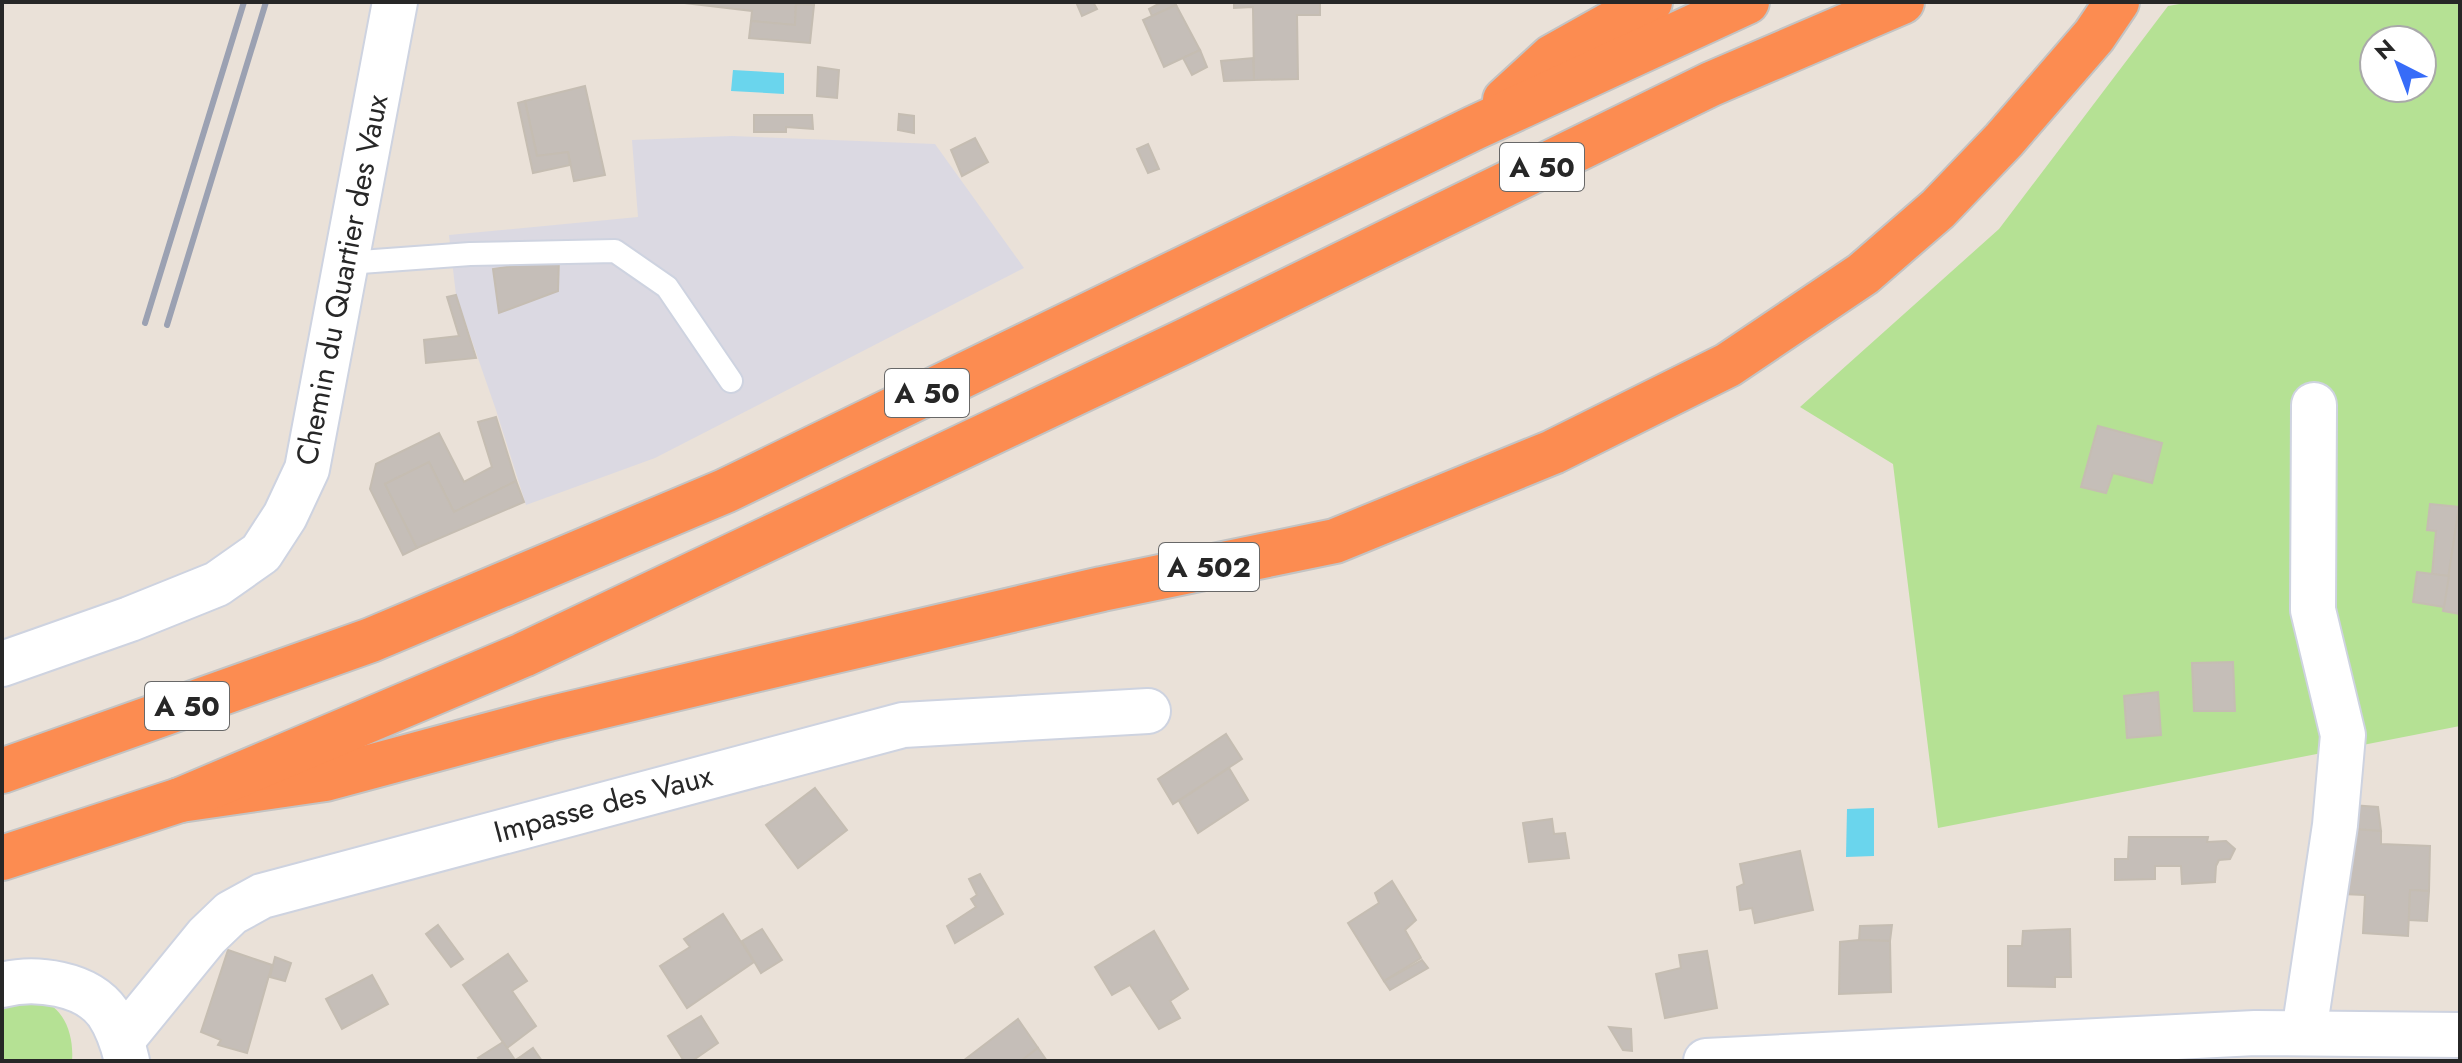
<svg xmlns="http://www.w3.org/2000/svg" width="2462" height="1063" font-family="Jost,sans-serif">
<rect width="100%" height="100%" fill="#eae1d8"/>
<polygon fill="#dbd9e2" points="732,136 935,144 1024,268 655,458 526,505 496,410 456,295 449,235 638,217 632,140"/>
<g fill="#b5e194" fill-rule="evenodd">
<path d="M2191,2H2460V726L1938,828L1893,464L1800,407L1999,229L2168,6ZM2374,40H2422V88H2374Z"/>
<path d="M2,997C14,998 30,997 42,1001C66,1009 74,1038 72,1061H2Z"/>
</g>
<g fill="#6ad5ed">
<polygon points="733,70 784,73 784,94 731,91"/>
<polygon points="1874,808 1874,856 1846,857 1847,809"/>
</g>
<g fill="#c5beb8" stroke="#c5bdb2" stroke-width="2">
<polygon points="676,2 814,2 814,5 796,4 795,25 751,21 752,11"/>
<polygon points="1076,2 1093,2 1097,9 1082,16"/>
<polygon points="1162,2 1174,2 1176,5 1152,16 1149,9"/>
<polygon points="1234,2 1320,2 1320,15 1297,15 1298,79 1254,80 1253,7 1234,8"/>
<polygon points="796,4 814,5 810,43 749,38 751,21 795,25"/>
<polygon points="1176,5 1200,50 1164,67 1143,20"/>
<polygon points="1200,50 1207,67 1192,75 1183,58"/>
<polygon points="1253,58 1254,80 1224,81 1221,61"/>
<polygon points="818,67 839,70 837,98 817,96"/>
<polygon points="585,86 605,175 574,181 568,152 537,156 525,101"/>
<polygon points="525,101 537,156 568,152 570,165 533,173 518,103"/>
<polygon points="899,114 914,116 914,133 898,130"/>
<polygon points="754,115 812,115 813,129 786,127 786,132 754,132"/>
<polygon points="975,138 988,162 962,176 951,150"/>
<polygon points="1148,144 1159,169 1148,173 1137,149"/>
<polygon points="559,259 558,291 499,313 493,269"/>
<polygon points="456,295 476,358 426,363 424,340 459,336 447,297"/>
<polygon points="496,417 516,481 454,512 429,462 385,484 417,548 403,555 370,489 376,464 439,433 464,482 492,467 478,422"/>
<polygon points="2098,426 2162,443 2152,483 2113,473 2106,493 2081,487"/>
<polygon points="429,462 454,512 516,481 524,502 417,548 385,484"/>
<polygon points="2430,504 2459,507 2449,576 2432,574 2436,531 2427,530"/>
<polygon points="2459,507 2460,507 2460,614 2443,611"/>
<polygon points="2417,572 2449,576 2444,607 2413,602"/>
<polygon points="2233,662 2235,711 2194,711 2192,663"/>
<polygon points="2158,692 2161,735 2127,738 2124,696"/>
<polygon points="1226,734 1242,759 1173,804 1158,779"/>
<polygon points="1229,768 1248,800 1198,833 1179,801"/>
<polygon points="815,788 847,830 798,868 766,825"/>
<polygon points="2351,805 2378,807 2381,831 2352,829"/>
<polygon points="1552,819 1554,834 1565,833 1569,858 1529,862 1523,823"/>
<polygon points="2352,829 2381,831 2381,844 2430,846 2429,891 2410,890 2408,936 2363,933 2365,895 2343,894"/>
<polygon points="2129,837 2208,837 2207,842 2226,841 2235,849 2230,859 2219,860 2216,866 2215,882 2182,884 2181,866 2155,866 2155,879 2115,880 2115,859 2128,859"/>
<polygon points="1800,851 1813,910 1755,923 1752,908 1740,910 1737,887 1744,884 1740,864"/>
<polygon points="980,874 1003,914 955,943 947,926 976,907 971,899 977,895 969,879"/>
<polygon points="1392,881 1416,920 1405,930 1421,958 1384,981 1348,923 1379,903 1375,893"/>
<polygon points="2410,890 2429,891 2427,921 2409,920"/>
<polygon points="723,914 754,962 687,1008 660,966 690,947 684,939"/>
<polygon points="438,925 463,959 451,967 426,934"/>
<polygon points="1892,925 1890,941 1859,940 1860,926"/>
<polygon points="762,929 782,960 761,973 742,941"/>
<polygon points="2070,929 2071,977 2055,977 2055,987 2008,986 2008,946 2022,946 2023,931"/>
<polygon points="1154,931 1188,989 1170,1001 1180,1018 1159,1029 1130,985 1112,995 1095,967"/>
<polygon points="1859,940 1890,941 1891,992 1839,994 1840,942"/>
<polygon points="228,950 272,965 247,1053 218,1045 221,1040 201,1032"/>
<polygon points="1707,951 1717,1008 1665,1018 1656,974 1681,968 1679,955"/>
<polygon points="508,954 527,981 512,991 536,1026 507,1048 463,985"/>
<polygon points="275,957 291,963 285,981 270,977"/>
<polygon points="1422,960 1428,968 1390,990 1384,981"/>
<polygon points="372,975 388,1004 342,1029 326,999"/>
<polygon points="701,1016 718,1043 692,1061 684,1061 668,1036"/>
<polygon points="1018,1019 1038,1048 1021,1061 963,1061"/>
<polygon points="1609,1027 1631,1029 1632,1051 1623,1050"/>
<polygon points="503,1042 515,1060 519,1058 520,1061 481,1061 478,1058"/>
<polygon points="533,1048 542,1061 520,1061 519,1058"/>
<polygon points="1038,1048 1047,1061 1021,1061"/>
</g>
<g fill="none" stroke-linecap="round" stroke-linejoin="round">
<g stroke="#ced3e0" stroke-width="26">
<polyline id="lane" points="347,263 470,254 615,251 667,287 731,381"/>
</g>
<g stroke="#ced3e0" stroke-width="48">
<g id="street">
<polyline points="2304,1032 2335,825 2343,735 2313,610 2314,405"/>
<polyline points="122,1040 207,936 231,913 262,896 903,725 1148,711"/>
<polyline points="1706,1061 2255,1033 2460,1035"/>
</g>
</g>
<g stroke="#ced3e0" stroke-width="48">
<g id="secondary">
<polyline points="2,664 130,619 217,584 261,553 285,516 307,469 395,2"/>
<path d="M2,985C35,976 87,983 108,1013C118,1028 123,1044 127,1061"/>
</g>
</g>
<g stroke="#c3c3c3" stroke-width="48">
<g id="highway">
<polyline points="1505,100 1552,57 1650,2"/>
<polyline points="2,771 371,640 725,491 1474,128 1747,2"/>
<polyline points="180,800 325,779 548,719 809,657 1102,589 1335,541 1553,452 1728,365 1863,274 1938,209 2004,140 2094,36 2117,2"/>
<polyline points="2,858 180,800 523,655 1185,341 1711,84 1902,2"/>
</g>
</g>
<use href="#lane" stroke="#fff" stroke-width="22"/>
<use href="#street" stroke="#fff" stroke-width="44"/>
<use href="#secondary" stroke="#fff" stroke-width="44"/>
<use href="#highway" stroke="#fc8c51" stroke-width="44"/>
<g stroke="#9ba1b2" stroke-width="6">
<polyline points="145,323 244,2"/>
<polyline points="167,325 266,2"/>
</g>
</g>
<g text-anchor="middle" stroke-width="6" stroke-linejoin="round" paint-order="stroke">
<g fill="#fff" stroke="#686868" stroke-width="2">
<rect x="1500" y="143" width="84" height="48" rx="6"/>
<rect x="885" y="369" width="84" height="48" rx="6"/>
<rect x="1159" y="543" width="100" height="48" rx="6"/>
<rect x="145" y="682" width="84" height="48" rx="6"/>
</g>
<g font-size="28" font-weight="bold" fill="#272727">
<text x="1542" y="177">A 50</text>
<text x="927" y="403">A 50</text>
<text x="1209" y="577">A 502</text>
<text x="187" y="716">A 50</text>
</g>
<g font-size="30" fill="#272727" stroke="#fff">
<text transform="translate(342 280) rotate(-79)" y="10">Chemin du Quartier des Vaux</text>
<text transform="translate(603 804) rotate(-15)" y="10">Impasse des Vaux</text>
</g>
</g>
<rect width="2462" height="1063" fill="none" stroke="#272727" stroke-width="8"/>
<g transform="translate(2398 64) rotate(318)"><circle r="38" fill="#ffffff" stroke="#a9a9a9" stroke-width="2"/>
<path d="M0-6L14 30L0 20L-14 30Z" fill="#376cf8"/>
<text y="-12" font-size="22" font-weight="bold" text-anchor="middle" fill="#272727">N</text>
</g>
</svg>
